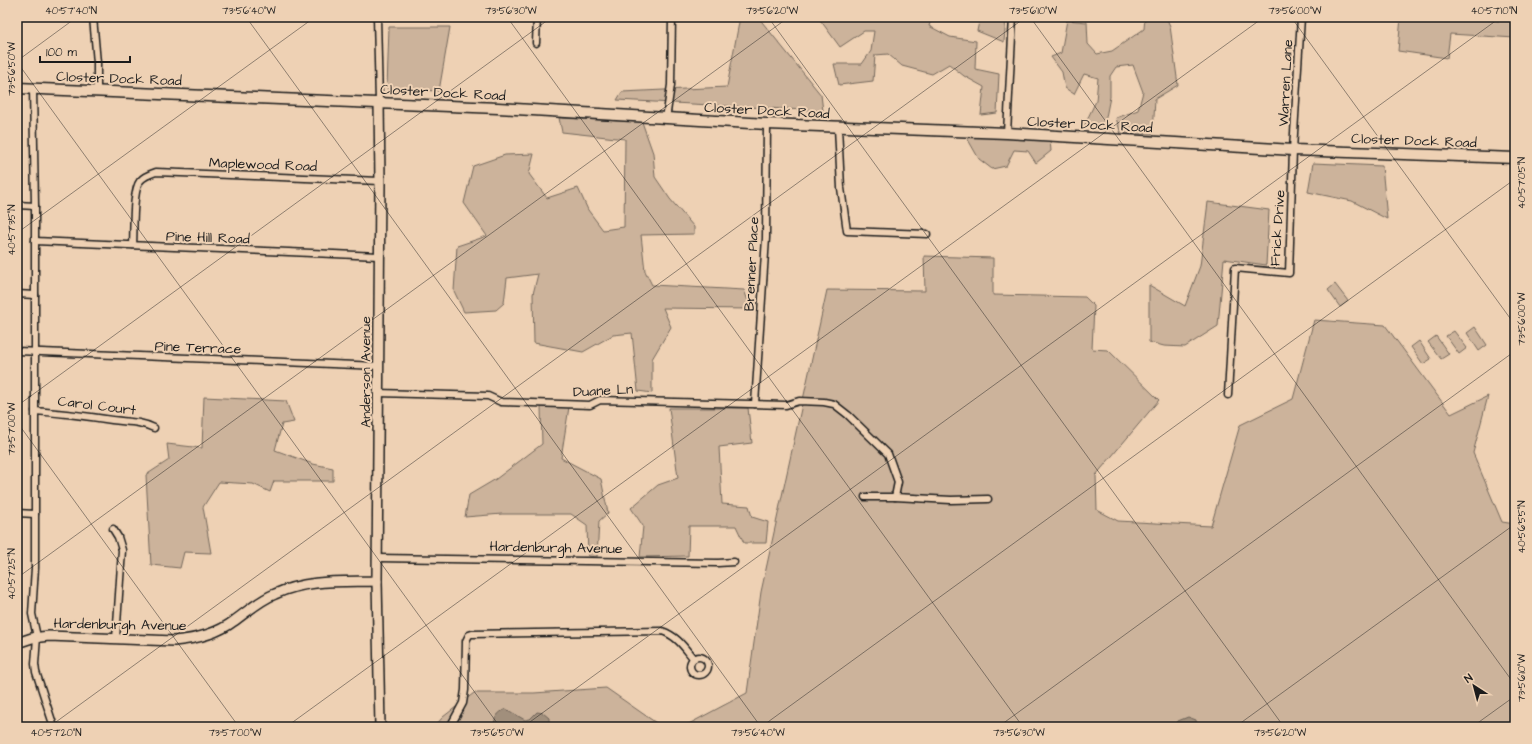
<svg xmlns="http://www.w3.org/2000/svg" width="1532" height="744" font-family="'Architects Daughter',sans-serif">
<rect width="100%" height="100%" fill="#eed1b4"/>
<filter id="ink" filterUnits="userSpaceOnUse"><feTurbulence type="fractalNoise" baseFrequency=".025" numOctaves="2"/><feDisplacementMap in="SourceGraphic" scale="8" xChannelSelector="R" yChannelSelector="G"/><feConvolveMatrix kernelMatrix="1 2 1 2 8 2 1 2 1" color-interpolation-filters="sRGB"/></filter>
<g filter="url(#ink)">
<g fill="#ccb39b" stroke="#74685c">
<polygon points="740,17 758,17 821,95 823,111 617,100 622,92 727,87"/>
<polygon points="818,17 932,17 929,26 950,37 976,41 975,69 999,74 997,113 981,115 984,87 964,76 949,64 932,74 902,66 888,54 875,55 873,81 839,85 834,64 862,64 871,51 874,31 864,31 840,47"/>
<polygon points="980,17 1006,17 1004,42 977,31"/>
<polygon points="1145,17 1166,17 1170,26 1178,85 1155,99 1153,134 1121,134 1116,118 1138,110 1143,92 1133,65 1116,67 1110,76 1110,97 1105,122 1083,128 1096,101 1098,78 1084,74 1074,94 1065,88 1062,72 1051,57 1061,53 1067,20 1087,22 1088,44 1097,54 1112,51 1144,29"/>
<polygon points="1401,17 1464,17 1499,21 1499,17 1515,17 1515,38 1450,34 1447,58 1398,51"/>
<polygon points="389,27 450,27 439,91 387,89"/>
<polygon points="559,118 642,122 653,153 655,177 670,199 694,227 694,234 641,235 645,271 652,285 744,290 751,309 663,308 671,327 652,359 652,393 638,391 632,333 613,335 583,352 534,343 533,294 538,274 507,278 504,303 496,310 464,312 454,291 457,246 487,236 464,203 473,166 505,155 534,154 529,174 547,198 578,188 588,210 603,230 624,227 625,139 562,132"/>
<polygon points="966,136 1050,139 1051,151 1036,163 1028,151 1014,150 1006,166 992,169 979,159"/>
<polygon points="1313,163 1382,166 1387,219 1352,201 1308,192"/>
<polygon points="1208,202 1269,210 1266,265 1224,259 1218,326 1185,347 1164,346 1149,342 1149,285 1185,306 1200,266"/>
<polygon points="924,256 993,258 993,295 1085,297 1094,306 1092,349 1108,350 1159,400 1096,475 1097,510 1118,521 1211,526 1240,425 1293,399 1314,320 1385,325 1451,414 1488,396 1473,453 1502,522 1515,524 1515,727 683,727 747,693 761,592 827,290 925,291"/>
<polygon points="1335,284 1348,301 1340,307 1328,290"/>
<polygon points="1475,327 1487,345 1479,351 1467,333"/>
<polygon points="1454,331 1467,348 1459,354 1446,336"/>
<polygon points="1436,336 1449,354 1441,359 1428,342"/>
<polygon points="1419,341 1431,359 1423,364 1411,347"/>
<polygon points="204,397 286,401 294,422 282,424 275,450 313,464 333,468 333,481 274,481 270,492 253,484 219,482 203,507 211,553 184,552 180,568 151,565 146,475 169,460 167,444 202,448"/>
<polygon points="541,407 569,407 561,458 601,479 608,513 599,521 597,557 588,556 587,525 571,514 502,514 465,517 469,495 496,479 542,444"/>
<polygon points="669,408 748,408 752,443 719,447 722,504 749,506 752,517 768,522 766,543 744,543 736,526 689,526 688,556 640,557 643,526 631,508 658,485 678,478"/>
<polygon points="606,688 662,727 434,727 443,717 474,693 534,693"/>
</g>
<g fill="#a18f7c" stroke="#6c6156">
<path d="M506,709L525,720L530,719L537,712L543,713L549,718V725L546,727H494C494,718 497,713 506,709Z"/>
<polygon points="1188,717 1196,720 1197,727 1177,727 1176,725 1178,721"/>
</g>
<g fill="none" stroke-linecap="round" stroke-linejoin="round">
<g stroke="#1c1c1c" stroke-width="9">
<g id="street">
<polyline points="93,17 97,63 97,90"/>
<polyline points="377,17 379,103"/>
<polyline points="536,43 537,17"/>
<polyline points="33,88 35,206 35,568 32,614 37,637 35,664 36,672 54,727"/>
<polyline points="666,119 671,85 672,17"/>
<polyline points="838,127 841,188 847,231 927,234"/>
<polyline points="1007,133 1013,17"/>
<polyline points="17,205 35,206"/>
<polyline points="35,241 379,256"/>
<path d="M133,245C134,231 132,191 140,181C144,176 150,174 156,172L380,181"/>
<polyline points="17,294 35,295"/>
<polyline points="17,351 379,366"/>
<polyline points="378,393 488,396 501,402 590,405 600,400 786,405 799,401 824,402 834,404 848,415 888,454 898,482 895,497 951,500 988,499"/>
<polyline points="1228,395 1235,268 1289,273 1293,150 1301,17"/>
<polyline points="755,404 766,238 767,124"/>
<path d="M35,411C61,413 86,416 112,420C127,422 140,421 154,428"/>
<polyline points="865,497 895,497"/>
<polyline points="17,513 35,514"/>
<polyline points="113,529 118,537 122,550 116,639"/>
<polyline points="377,558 718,563 734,562"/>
<circle cx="699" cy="666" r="9"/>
<path d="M450,727L463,703L465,690L466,641L469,635L472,634L662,631C677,636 684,647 693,658"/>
</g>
</g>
<g stroke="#1c1c1c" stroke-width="12">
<g id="secondary">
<polyline points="379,103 380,181 377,581 380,727"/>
<path d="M17,643L32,638L49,636L174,641C196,639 217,634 234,621C248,611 260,600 275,594C307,579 342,582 377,581"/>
</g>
</g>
<g stroke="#1c1c1c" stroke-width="13">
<polyline id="primary" points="17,88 498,108 767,124 1007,133 1293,150 1515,158"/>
</g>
<use href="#street" stroke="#eed1b4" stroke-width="6"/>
<use href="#secondary" stroke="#eed1b4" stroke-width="9"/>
<use href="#primary" stroke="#eed1b4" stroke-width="10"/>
</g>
</g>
<path fill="none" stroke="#1c1c1c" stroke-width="1" stroke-opacity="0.45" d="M246,17L761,727M507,17L1023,727M768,17L1284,727M1030,17L1515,685M1291,17L1515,325M17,61L77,17M17,62L500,727M17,233L315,17M17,406L552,17M17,422L239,727M17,578L789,17M49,727L1026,17M286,727L1264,17M523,727L1501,17M761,727L1515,179M998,727L1515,351M1235,727L1515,524M1472,727L1515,696"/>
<g text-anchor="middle" stroke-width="4" stroke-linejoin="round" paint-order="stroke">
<g font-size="14" fill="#1c1c1c" stroke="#eed1b4">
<text transform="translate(119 78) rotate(2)" y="5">Closter Dock Road</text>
<text transform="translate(1285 83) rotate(-87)" y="5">Warren Lane</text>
<text transform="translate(443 92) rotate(3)" y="5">Closter Dock Road</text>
<text transform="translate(767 110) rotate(3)" y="5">Closter Dock Road</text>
<text transform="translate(1090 124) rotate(3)" y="5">Closter Dock Road</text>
<text transform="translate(1414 140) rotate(2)" y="5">Closter Dock Road</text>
<text transform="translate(263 164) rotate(2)" y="5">Maplewood Road</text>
<text transform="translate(1277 228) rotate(-86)" y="5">Frick Drive</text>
<text transform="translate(208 237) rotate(2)" y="5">Pine Hill Road</text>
<text transform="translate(751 264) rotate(-87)" y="5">Brenner Place</text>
<text transform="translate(198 347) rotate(2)" y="5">Pine Terrace</text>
<text transform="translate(365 372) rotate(-90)" y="5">Anderson Avenue</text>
<text transform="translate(603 390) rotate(-3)" y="5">Duane Ln</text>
<text transform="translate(97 405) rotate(7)" y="5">Carol Court</text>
<text transform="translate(556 547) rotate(1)" y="5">Hardenburgh Avenue</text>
<text transform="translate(120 624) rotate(1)" y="5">Hardenburgh Avenue</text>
</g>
</g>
<rect width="1532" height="744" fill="none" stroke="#eed1b4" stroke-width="44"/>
<g transform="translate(1474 686) rotate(324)" stroke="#eed1b4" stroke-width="3" paint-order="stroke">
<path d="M0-3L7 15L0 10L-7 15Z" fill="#1c1c1c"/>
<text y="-6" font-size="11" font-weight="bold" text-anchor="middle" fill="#1c1c1c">N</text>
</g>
<path d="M40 56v6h90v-6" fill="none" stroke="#1c1c1c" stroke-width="2"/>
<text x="46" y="56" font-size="12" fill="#1c1c1c" stroke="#eed1b4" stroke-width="3" paint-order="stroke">100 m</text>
<rect x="22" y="22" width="1488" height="700" fill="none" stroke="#1c1c1c" stroke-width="1.5"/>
<g font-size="10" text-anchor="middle" fill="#1c1c1c">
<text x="71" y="14">40°57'40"N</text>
<text x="249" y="14">73°56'40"W</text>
<text x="511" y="14">73°56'30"W</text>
<text x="772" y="14">73°56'20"W</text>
<text x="1033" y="14">73°56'10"W</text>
<text x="1295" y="14">73°56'00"W</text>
<text x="1494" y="14">40°57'10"N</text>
<text transform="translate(11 69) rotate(-90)" y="4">73°56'50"W</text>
<text transform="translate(1521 183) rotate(-90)" y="4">40°57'05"N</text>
<text transform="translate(11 230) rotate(-90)" y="4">40°57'35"N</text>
<text transform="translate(1521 319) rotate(-90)" y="4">73°56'00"W</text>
<text transform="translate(11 429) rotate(-90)" y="4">73°57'00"W</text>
<text transform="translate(1521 527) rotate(-90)" y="4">40°56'55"N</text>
<text transform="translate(11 574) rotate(-90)" y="4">40°57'25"N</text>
<text transform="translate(1521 678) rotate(-90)" y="4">73°56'10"W</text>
<text x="56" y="736">40°57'20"N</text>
<text x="235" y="736">73°57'00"W</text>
<text x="497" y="736">73°56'50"W</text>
<text x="758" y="736">73°56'40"W</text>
<text x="1019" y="736">73°56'30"W</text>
<text x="1280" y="736">73°56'20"W</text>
</g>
</svg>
